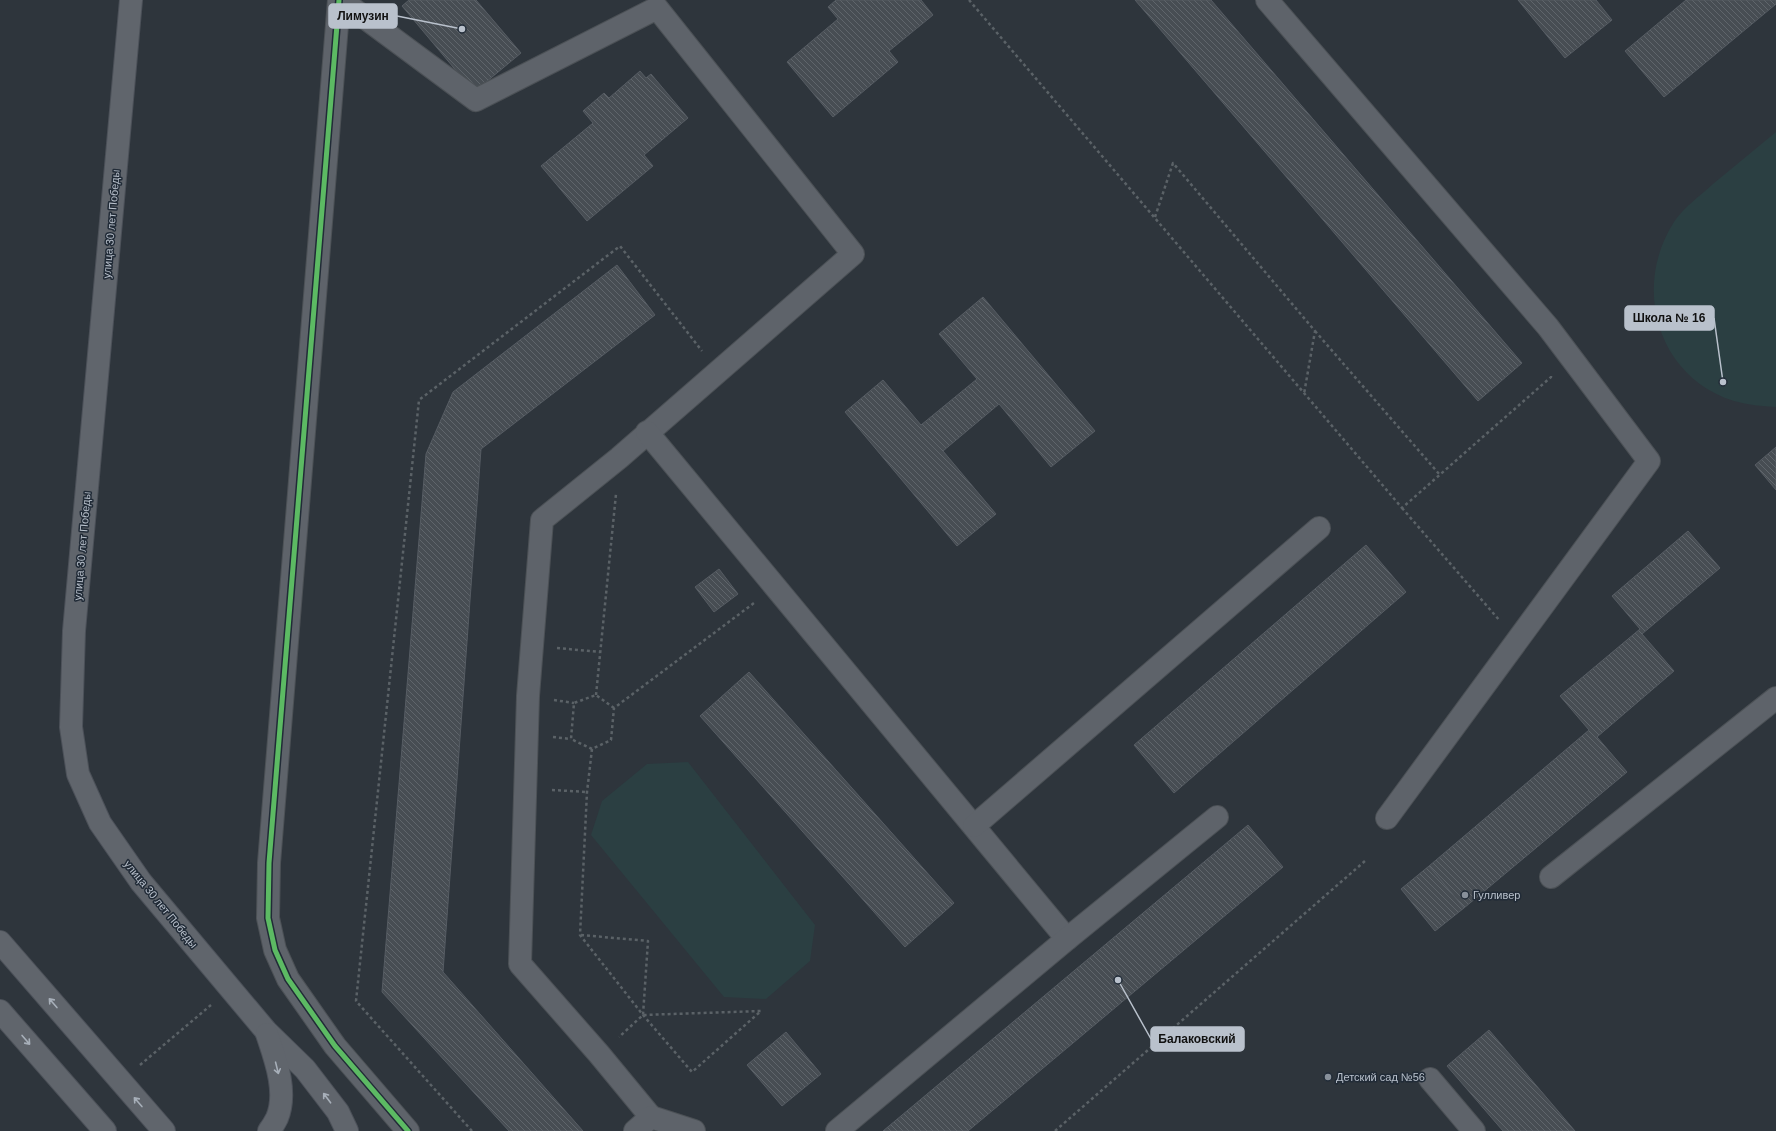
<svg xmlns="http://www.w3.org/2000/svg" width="1776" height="1131" font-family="Helvetica,sans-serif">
<defs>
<pattern id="building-back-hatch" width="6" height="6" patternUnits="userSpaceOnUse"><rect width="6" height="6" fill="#474d53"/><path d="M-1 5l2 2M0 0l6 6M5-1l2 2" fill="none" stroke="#5f656b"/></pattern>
</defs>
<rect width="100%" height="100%" fill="#2e353c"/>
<g fill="#2b3f42">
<path d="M1776,132V407C1762,406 1748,405 1734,401C1657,377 1632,287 1674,222C1684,207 1700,196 1713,184C1734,167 1755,149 1776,132Z"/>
<polygon points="688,762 815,925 810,961 766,999 724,997 591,835 602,801 647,764"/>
</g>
<g fill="url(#building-back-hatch)" stroke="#565c63">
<polygon points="409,0 476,0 521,53 474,92 402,6"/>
<polygon points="836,0 921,0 933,15 889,51 898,62 833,117 787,62 838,19 828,7"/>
<polygon points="1135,0 1211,0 1522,363 1478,401"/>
<polygon points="1518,0 1596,0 1612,20 1565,58"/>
<polygon points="1686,0 1776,0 1776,4 1664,97 1625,51"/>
<polygon points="640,71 646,78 651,74 688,118 644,155 653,166 587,221 541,166 593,123 583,111 604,93 609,98"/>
<polygon points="617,265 655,315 481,449 443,972 583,1131 509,1131 382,992 426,454 453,392"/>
<polygon points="983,297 1095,431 1051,467 999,404 943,451 996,514 957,546 845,412 883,380 921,425 977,379 939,334"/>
<polygon points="1776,447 1776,490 1755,465"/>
<polygon points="1688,531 1720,568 1642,634 1674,671 1597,737 1627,772 1464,908 1429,866 1589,730 1560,696 1640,629 1612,596"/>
<polygon points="1366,545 1406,592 1174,793 1134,745"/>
<polygon points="719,569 738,594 714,612 695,587"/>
<polygon points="749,672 954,903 905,947 700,716"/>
<polygon points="1248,825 1283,867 968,1131 883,1131"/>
<polygon points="1429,866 1464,908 1435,931 1401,889"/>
<polygon points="1489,1030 1575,1131 1503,1131 1447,1066"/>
<polygon points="786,1032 821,1074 782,1106 747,1065"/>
</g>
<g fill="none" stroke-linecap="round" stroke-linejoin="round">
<g stroke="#4c5156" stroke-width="24">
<g id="minor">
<polyline points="339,0 269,863 268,918 275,950 288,979 335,1046 408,1131"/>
<polyline points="341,0 476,100 657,8 853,254 619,458 542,520 528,696 520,964 599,1054 651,1117"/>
<polyline points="1267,0 1548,327 1649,461 1387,818"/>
<polyline points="647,432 1067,939"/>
<polyline points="974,826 1319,528"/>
<polyline points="1551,877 1776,698"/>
<polyline points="1430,1079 1474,1131"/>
<polyline points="635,1131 651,1117 694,1131"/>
<polyline points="837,1131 1067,939 1217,817"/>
</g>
</g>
<g stroke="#4c5159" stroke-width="24">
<g id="major">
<polyline points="131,0 74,631 71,727 78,774 100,823 141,882 266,1031 305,1069 338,1112 347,1131"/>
<polyline points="0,942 164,1131"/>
<polyline points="0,1011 105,1131"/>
<path d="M267,1034C275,1058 288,1092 277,1118C275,1122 272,1127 269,1131"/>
</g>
</g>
<g stroke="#5b6267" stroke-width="2.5" stroke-dasharray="3 3" stroke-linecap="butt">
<polyline points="969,0 1402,508 1551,377 1551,375"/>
<polyline points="1155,217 1173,163 1315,331 1304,394"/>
<polyline points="1315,331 1440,475"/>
<polyline points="1402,508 1500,621"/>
<polyline points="557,648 600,652"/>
<polyline points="596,695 616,494"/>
<polyline points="554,700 574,703"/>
<polyline points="614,708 596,695 574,703 571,739 592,749 611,740 614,708 754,603"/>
<polyline points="553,737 571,739"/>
<polyline points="592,749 587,792 580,935 643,1015 692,1072 761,1011 643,1015 619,1037"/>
<polyline points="552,790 587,792"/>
<polyline points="581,935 648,941 643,1015"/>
<polyline points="140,1065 211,1005"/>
<polyline points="472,1131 356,1001 419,400 620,246 702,351"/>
<polyline points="1055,1131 1365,861"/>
</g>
<use href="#minor" stroke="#5e636a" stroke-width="22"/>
<use href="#major" stroke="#60656c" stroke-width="22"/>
<g stroke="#212b37" stroke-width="8">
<polyline id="cycleway" points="339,0 269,863 268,918 275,950 288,979 335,1046 408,1131"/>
</g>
<use href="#cycleway" stroke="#5cba63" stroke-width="5"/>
</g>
<defs><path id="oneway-shaft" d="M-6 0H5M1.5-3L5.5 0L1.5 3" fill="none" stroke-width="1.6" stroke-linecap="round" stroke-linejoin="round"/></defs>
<g stroke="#a7afb9">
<use href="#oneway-shaft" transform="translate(53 1003) rotate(-131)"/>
<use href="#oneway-shaft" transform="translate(26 1040) rotate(49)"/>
<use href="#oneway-shaft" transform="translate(277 1068) rotate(76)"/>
<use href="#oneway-shaft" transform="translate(327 1098) rotate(-127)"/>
<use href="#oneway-shaft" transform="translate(138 1102) rotate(-131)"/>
</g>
<g fill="#88909a" stroke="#212b37" stroke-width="1.5">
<circle cx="1465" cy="895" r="4"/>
<circle cx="1328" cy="1077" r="4"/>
</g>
<g text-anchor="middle" stroke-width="3" stroke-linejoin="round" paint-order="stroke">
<g font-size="11" fill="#b9c1cc" stroke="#212b37">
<text transform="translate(111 224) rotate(-85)" y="4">улица 30 лет Победы</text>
<text transform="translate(82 546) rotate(-85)" y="4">улица 30 лет Победы</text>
<text transform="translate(161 904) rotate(51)" y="4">улица 30 лет Победы</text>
</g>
<g font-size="11" fill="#b9c1cc" stroke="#212b37" text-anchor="start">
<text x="1473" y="899">Гулливер</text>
<text x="1336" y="1081">Детский сад №56</text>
</g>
</g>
<path fill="none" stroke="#b9c1cc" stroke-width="1.5" d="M462 29L397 16M1723 382L1714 318M1118 980L1151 1039"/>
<g fill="#b9c1cc" stroke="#212b37" stroke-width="1.5">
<circle cx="462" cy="29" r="4"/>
<circle cx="1723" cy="382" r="4"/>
<circle cx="1118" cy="980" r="4"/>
</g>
<g fill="#b9c1cc" stroke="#b9c1cc" stroke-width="1.5">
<rect x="329" y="4" width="68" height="24" rx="4"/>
<rect x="1625" y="306" width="89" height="24" rx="4"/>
<rect x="1151" y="1027" width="93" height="24" rx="4"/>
</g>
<g font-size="12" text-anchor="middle" font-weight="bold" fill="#111">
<text x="363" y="20">Лимузин</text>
<text x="1669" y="322">Школа № 16</text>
<text x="1197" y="1043">Балаковский</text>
</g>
</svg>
